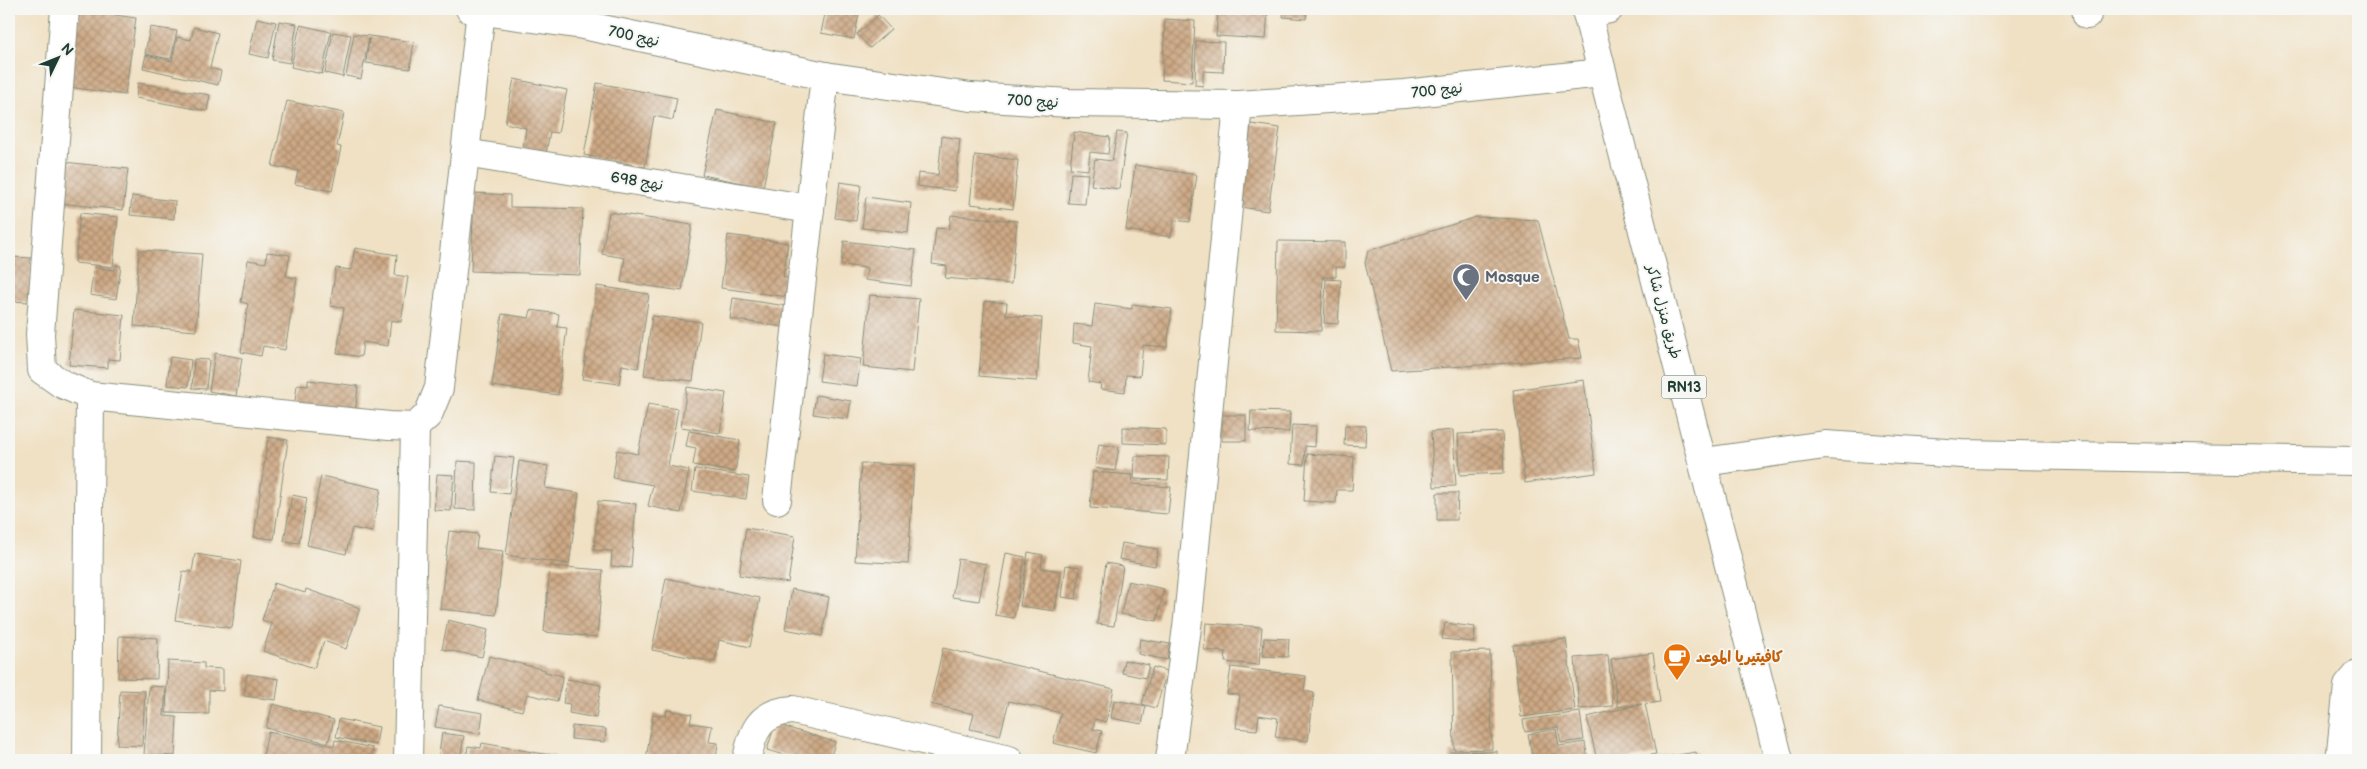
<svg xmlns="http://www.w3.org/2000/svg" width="2367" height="769" font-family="'Balsamiq Sans','Playpen Sans Arabic',sans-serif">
<defs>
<pattern id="building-cross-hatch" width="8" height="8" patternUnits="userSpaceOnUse" patternTransform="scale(1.25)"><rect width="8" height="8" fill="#cea985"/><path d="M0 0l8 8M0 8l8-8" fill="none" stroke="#a78b6e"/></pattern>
</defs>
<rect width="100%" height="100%" fill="#f6f6f2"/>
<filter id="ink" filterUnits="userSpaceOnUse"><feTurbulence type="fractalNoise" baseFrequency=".02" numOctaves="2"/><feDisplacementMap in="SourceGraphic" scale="10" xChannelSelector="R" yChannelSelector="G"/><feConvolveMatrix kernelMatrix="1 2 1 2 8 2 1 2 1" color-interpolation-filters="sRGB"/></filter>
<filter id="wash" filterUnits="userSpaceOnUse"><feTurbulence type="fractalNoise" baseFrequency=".0096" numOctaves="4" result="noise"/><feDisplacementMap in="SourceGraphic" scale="20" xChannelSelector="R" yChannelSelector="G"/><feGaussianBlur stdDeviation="1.12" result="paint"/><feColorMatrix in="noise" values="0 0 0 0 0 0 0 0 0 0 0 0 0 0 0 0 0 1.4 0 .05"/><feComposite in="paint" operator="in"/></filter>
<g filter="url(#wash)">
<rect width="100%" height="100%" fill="#f0e1c4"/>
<g id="blocks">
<g fill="url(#building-cross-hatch)">
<polygon points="80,9 116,10 115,15 136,18 125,95 69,87"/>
<polygon points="826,9 860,9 854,39 821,33"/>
<polygon points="1218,9 1268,9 1266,39 1216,36"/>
<polygon points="1284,9 1307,9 1306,19 1283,17"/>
<polygon points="878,15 891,29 870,48 857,34"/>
<polygon points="257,18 276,22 268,58 249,54"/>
<polygon points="1165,19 1195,21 1192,82 1162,80"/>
<polygon points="279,21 297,24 290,63 272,60"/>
<polygon points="300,25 331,32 322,74 291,67"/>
<polygon points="150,27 177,31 171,59 145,54"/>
<polygon points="194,27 218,33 210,68 221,71 218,85 143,68 146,55 172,61 177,37 191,40"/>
<polygon points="333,32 351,35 343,77 325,73"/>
<polygon points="354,34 414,42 410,69 366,63 369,38 361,79 346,76"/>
<polygon points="1196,41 1224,42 1223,72 1203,71 1203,86 1195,85"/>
<polygon points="514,79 567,90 558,133 550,132 546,153 523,148 526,128 505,123"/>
<polygon points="138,83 210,95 207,111 136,98"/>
<polygon points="597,83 677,98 673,120 654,116 645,167 584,155"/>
<polygon points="287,101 344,113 337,146 341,147 332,191 295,184 298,171 272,166"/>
<polygon points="717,110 777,123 763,187 702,175"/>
<polygon points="1251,124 1280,128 1268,211 1240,207"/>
<polygon points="1074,132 1110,137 1108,154 1090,152 1088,170 1070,168"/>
<polygon points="1117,132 1127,133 1119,189 1091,185 1095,159 1112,161"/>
<polygon points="942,136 960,139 955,191 917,186 918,173 938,175"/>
<polygon points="975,155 1018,160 1013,209 970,204"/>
<polygon points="64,162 128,169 123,210 60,203"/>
<polygon points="1135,165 1197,175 1190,222 1174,220 1171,237 1126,230"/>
<polygon points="1071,173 1088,174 1085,204 1068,203"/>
<polygon points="840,182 861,185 856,221 835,218"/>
<polygon points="474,193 510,195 510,207 583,209 580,275 471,271"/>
<polygon points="132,196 175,201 174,219 130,215"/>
<polygon points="866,197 911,203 908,233 862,228"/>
<polygon points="609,212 692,225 682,291 621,282 625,258 602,254"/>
<polygon points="80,213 118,217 113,267 75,263"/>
<polygon points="951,215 1017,221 1011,284 945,278 947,266 932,264 936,228 949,229"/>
<polygon points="1476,217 1538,220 1569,339 1578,339 1582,358 1391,371 1365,263 1368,251"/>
<polygon points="728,235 788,243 783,277 791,279 789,297 721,288"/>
<polygon points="844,241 916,250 911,286 865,280 867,268 841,265"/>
<polygon points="1278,241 1345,242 1345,267 1336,267 1336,277 1323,277 1321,331 1276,330"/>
<polygon points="355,248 397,255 395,275 408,277 401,322 391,320 388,346 363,342 361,357 337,353 344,308 330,306 336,268 351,270"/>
<polygon points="139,250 202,254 196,331 134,326"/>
<polygon points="267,252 290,255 286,276 297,278 285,350 263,346 261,356 241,352 248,304 241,302 248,260 266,263"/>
<polygon points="9,257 32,258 30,302 9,301"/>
<polygon points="115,265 121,266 116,299 90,295 94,267 115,270"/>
<polygon points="1326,279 1341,280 1338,324 1324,323"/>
<polygon points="597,286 649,294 638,368 622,365 619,384 582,379"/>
<polygon points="870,295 919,299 912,372 863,367"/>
<polygon points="733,298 786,306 783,327 730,319"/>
<polygon points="985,301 1007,303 1006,315 1042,318 1037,381 979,376"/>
<polygon points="1095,304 1132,309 1132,304 1172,309 1167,347 1143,345 1140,376 1126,375 1125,392 1100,389 1101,384 1088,382 1092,346 1073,343 1074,324 1092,326"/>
<polygon points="74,310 124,315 120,360 108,359 108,368 69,365"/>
<polygon points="531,310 559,314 557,327 567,328 558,395 492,386 502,314 529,318"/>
<polygon points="652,316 701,322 693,381 644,375"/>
<polygon points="215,353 242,358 236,396 209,391"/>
<polygon points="823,354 861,359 857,386 819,381"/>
<polygon points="170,357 191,360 188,387 167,385"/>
<polygon points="194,359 209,360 206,389 192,388"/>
<polygon points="308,380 358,386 355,416 294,409 297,385 308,386"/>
<polygon points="1584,380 1596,473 1525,483 1513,390"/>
<polygon points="687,387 726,393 720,433 681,427"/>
<polygon points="816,395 851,401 848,419 813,414"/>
<polygon points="648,404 678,409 668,466 689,470 681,513 648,506 653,485 613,478 617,450 638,454"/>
<polygon points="1251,411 1290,412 1289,432 1250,431"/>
<rect x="1222" y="415" width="24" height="26"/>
<polygon points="1292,425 1316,426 1315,447 1305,446 1304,465 1290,464"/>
<polygon points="1345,425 1366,426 1365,446 1344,445"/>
<polygon points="1123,427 1166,429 1166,445 1123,443"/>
<polygon points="1453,430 1456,486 1434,487 1431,432"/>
<polygon points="689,431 740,440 735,472 693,465 696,448 686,446"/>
<polygon points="1502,432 1504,473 1460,475 1458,434"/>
<polygon points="268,437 288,440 274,539 254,537"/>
<polygon points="1099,444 1119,447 1115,471 1095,468"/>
<polygon points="1307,454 1354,457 1352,490 1337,490 1336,503 1304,501"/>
<polygon points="495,456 514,458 509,494 491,492"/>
<polygon points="1135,456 1169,457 1168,480 1134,479"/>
<polygon points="457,461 476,462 475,510 455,509"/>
<polygon points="519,461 548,466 545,488 579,493 569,564 506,555"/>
<polygon points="861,463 914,466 908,564 855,561"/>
<polygon points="695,469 749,477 746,499 692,491"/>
<polygon points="1093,472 1133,475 1132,484 1171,487 1168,514 1090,508"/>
<polygon points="437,474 454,475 451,511 434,510"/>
<polygon points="321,476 381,489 372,532 352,528 346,554 307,545"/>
<polygon points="1437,493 1458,493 1457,520 1437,520"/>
<polygon points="292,495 307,498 299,543 284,541"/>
<polygon points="598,501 636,504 631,568 611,566 612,551 594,550"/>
<polygon points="746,528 795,536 788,583 739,575"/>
<polygon points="449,531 478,534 476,548 503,551 496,615 440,609"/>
<polygon points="1122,543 1158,549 1155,566 1119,559"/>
<polygon points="1028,552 1043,555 1041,568 1061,571 1055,611 1020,606"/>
<polygon points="1006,553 1025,557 1014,618 995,615"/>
<polygon points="195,554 241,561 232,628 175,620 183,571 192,572"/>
<polygon points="958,559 986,564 979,601 952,597"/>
<polygon points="1106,563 1123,566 1114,626 1097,624"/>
<polygon points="1066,565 1080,567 1076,599 1062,597"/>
<polygon points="550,566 603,570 597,637 544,632"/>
<polygon points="666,578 760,598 750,647 719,640 715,662 652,650"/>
<polygon points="1128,581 1164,589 1157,621 1121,614"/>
<polygon points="274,583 305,593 306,589 360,608 346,649 324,641 314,668 263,651 272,624 262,620"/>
<polygon points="792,589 829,597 822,636 785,629"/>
<polygon points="448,620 488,630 482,657 442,649"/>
<polygon points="1206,623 1262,627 1259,665 1225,662 1226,652 1204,650"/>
<polygon points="1445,623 1475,627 1474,642 1442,639"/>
<polygon points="119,636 158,638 157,679 118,678"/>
<polygon points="1264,638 1289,639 1288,657 1263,656"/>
<polygon points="1140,639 1170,644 1167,660 1138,654"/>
<polygon points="1566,639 1575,710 1521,717 1513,645"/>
<polygon points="943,648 1114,689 1106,722 1095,719 1093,729 1102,731 1096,753 1053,743 1061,713 1009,701 1000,736 970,729 974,714 930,704"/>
<polygon points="1490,651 1492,749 1454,750 1452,652"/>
<polygon points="1653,653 1660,702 1645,704 1656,754 1627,760 1597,760 1587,717 1642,704 1618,707 1611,659"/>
<polygon points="1608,655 1613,706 1579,709 1575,658"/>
<polygon points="489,656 545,670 545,672 563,676 557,701 527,694 522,711 478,700"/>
<polygon points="1124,660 1149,665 1146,678 1122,673"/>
<polygon points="168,661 204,663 204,668 223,669 223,691 209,690 209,714 166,713"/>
<polygon points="1153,667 1167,671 1156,708 1142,704"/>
<polygon points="1231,667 1306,676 1304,691 1314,693 1308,741 1275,737 1278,718 1259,715 1257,730 1236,728 1240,695 1227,694"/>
<polygon points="247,674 279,679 276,700 244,696"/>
<polygon points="567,679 601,685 596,718 569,713 570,704 563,703"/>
<polygon points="149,686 166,687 164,716 177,717 175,756 144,755"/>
<polygon points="120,690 145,691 142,746 117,745"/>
<polygon points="1114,700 1146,706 1142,724 1111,718"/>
<polygon points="273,704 334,720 328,743 266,728"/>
<polygon points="439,706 483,713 480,734 435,727"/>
<polygon points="667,710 692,714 690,723 712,726 709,742 718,743 716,760 646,760 653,714 665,716"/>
<polygon points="1580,712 1584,740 1561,743 1558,727 1525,732 1523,720"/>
<polygon points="339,719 379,727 376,745 336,737"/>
<polygon points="775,724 835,742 830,760 803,760 767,750"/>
<polygon points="572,726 606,729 605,742 571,739"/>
<polygon points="1556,729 1559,746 1585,742 1588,760 1533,760 1528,734"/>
<polygon points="268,732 334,746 335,740 373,748 371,760 262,760"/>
<polygon points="442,733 464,736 460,760 438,760"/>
<polygon points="482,743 555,756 555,760 466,760 468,746 481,748"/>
<polygon points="1497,751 1497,760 1450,760 1450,752"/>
<polygon points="1696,752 1697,760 1654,760 1654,759"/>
</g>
</g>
</g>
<g filter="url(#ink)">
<use href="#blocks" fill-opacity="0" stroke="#888f7c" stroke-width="1"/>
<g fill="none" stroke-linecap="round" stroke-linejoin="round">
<g stroke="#888f7c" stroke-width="30">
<g id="minor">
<polyline points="65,9 40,334 42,370 62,384 90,396 389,426 415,427 428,415 439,388 481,10"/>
<polyline points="470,9 583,25 825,76 971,97 1069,103 1238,105 1404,94 1602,73"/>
<polyline points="2086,9 2087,15"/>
<polyline points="1587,14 1609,9"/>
<polyline points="465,153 810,209"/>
<polyline points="1704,462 1825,445 1962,454 2353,461"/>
<polyline points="777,500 825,76"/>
<polyline points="87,760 90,396"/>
<polyline points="408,760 415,427"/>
<path d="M747,760C752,731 760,712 793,710L1009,760"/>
<polyline points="1170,760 1188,619 1238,105"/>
<polyline points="2340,760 2348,686 2358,674"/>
</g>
</g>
<g stroke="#888f7c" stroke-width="30">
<polyline id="primary" points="1586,9 1779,760"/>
</g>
<use href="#minor" stroke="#fff" stroke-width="28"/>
<use href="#primary" stroke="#fff" stroke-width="28"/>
</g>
</g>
<defs>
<g id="mosque-pin" transform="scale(1.4375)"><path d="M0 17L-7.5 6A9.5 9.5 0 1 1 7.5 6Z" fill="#6b7280" stroke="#f6f6f2"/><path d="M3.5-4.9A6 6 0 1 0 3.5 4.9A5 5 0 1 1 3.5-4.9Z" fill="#fff"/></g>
<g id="cafe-pin" transform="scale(1.4375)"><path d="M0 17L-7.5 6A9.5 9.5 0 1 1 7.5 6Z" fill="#e8710a" stroke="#f6f6f2"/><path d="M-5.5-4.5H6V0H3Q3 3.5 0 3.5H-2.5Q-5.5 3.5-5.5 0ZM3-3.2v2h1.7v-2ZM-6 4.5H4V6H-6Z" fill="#fff"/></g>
</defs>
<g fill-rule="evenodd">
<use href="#mosque-pin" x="1466" y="277"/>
<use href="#cafe-pin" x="1677" y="657"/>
</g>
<g text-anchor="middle" stroke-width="4" stroke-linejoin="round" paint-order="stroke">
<rect fill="#f6f6f2" stroke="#60746d" stroke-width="1" x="1661.5" y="375.5" width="45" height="23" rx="4"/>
<g font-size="14" font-weight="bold" fill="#1f3d34">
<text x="1684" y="392">RN13</text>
</g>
<g font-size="15" fill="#1f3d34" stroke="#f6f6f2">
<text transform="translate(634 36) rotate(12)" y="5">نهج 700</text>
<text transform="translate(1437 90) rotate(-6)" y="5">نهج 700</text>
<text transform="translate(1033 101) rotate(3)" y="5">نهج 700</text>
<text transform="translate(637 181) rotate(9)" y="5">نهج 698</text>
<text transform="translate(1664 312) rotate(75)" y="5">طريق منزل شاكر</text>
</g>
<g font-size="15" font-weight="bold" fill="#5b616d" stroke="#f6f6f2" text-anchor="start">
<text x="1485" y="282">Mosque</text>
</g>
<g font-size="15" font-weight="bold" fill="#c56008" stroke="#f6f6f2" text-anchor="start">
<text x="1696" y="662">كافيتيريا الموعد</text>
</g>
</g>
<rect width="2367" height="769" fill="none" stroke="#f6f6f2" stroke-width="30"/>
<g transform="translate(58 58) rotate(47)" stroke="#f6f6f2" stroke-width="4" paint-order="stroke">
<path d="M0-4L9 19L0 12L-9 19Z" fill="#1f3d34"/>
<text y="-8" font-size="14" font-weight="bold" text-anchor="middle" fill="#1f3d34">N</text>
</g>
</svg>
